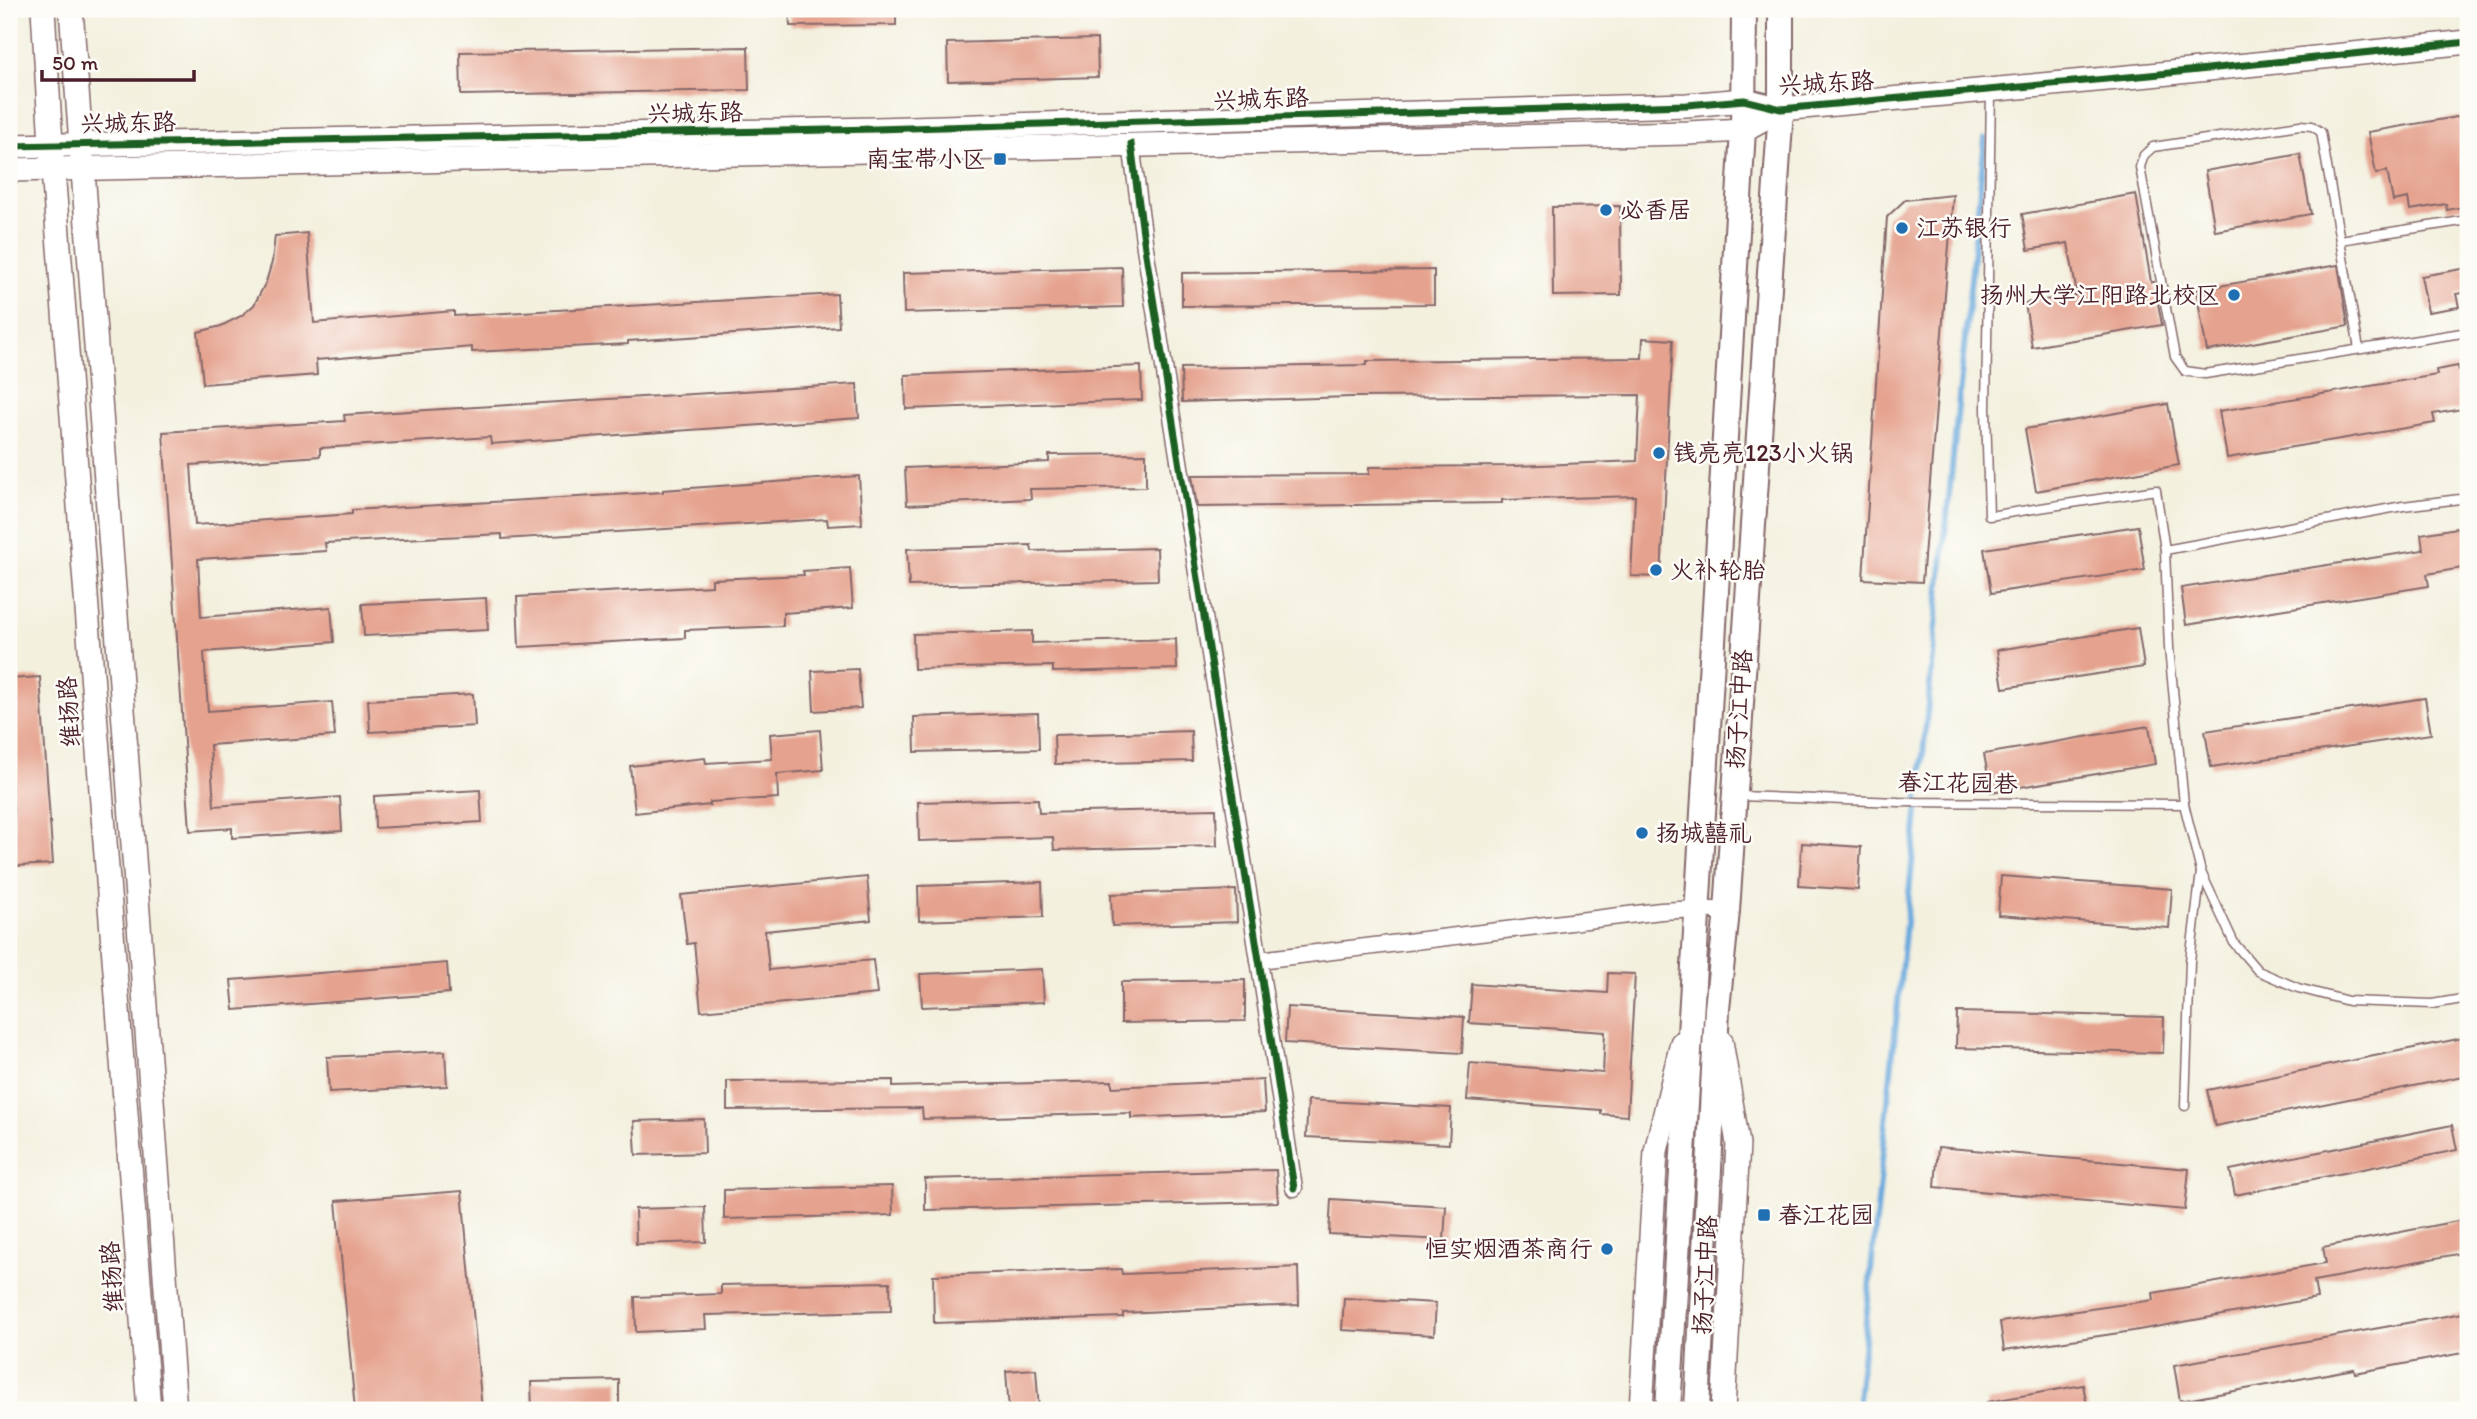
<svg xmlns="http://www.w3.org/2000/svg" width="2477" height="1419" font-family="Itim,'LXGW WenKai TC',sans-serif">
<rect width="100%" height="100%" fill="#fdfcf7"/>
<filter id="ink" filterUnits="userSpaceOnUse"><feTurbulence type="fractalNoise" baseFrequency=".0143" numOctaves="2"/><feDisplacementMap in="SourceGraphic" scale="14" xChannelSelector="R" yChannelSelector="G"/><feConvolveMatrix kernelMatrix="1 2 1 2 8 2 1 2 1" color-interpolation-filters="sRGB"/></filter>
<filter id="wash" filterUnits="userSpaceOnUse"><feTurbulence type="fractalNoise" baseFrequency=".00686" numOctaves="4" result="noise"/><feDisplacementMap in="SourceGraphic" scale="28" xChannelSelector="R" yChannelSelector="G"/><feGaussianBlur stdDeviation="1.57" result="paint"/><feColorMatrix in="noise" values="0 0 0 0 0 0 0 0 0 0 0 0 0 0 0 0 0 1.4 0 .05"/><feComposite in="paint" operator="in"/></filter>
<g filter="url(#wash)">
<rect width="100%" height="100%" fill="#f3f0de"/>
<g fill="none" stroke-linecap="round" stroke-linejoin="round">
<polyline stroke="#6ba9dd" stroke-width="6" points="1857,1410 1985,139"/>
</g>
<g id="blocks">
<g fill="#e5a28e">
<polygon points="789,9 896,9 896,25 790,26"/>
<polygon points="1097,39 1098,77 948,81 947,43"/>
<polygon points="748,47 749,90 461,95 460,52"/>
<polygon points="2468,115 2468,206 2447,210 2446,204 2410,210 2408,198 2393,201 2387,171 2376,174 2368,132"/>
<polygon points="2300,154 2311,214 2215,231 2205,171"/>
<polygon points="2136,194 2151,282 2154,282 2162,325 2032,347 2025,303 2077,295 2068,243 2028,250 2022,214"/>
<polygon points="1953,195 1922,582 1863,579 1887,217 1905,200"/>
<polygon points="1620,206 1621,295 1553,296 1552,207"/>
<polygon points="307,233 314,323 454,311 454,316 837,294 839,327 628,341 628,344 472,352 472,347 316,360 317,375 203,384 198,332 221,326 241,316 254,305 266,282 272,262 275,236"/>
<polygon points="2338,265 2348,326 2207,351 2196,290"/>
<polygon points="1122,267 1123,307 904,313 903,273"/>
<polygon points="2468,268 2468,292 2456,294 2459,307 2428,312 2421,276"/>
<polygon points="1434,270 1434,304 1182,306 1182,273"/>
<polygon points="1643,338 1673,340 1661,577 1631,576 1635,496 1502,500 1502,503 1197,507 1192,475 1369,474 1369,467 1513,466 1637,461 1640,395 1351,397 1182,402 1181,368 1367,365 1367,361 1642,358"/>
<polygon points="1141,366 1142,400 906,409 905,375"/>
<polygon points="2458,366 2459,370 2468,368 2468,408 2433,414 2435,423 2227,458 2219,411 2437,375 2436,370"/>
<polygon points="857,384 859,418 491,444 490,437 320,448 320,456 191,465 195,525 352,514 352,510 663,492 663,490 859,476 862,524 828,526 827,519 502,539 502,534 325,543 326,551 198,559 201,617 331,607 334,642 204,652 208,711 332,702 335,736 210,745 214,806 340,797 342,831 232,838 232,828 190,831 163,432 345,421 344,415"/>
<polygon points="2168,404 2179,465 2036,491 2025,429"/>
<polygon points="1146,454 1146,487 1030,489 1031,499 907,505 905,468 1049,462 1049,455"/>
<polygon points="2138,526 2145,570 1991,593 1984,549"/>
<polygon points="2468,526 2468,567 2427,574 2429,586 2186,625 2181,588 2423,550 2421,534"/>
<polygon points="1031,545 1032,551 1157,548 1158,580 909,586 907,549"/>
<polygon points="850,568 853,608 783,613 783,626 685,630 685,638 519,647 517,597 712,586 712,579 804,575 803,571"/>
<polygon points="486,598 488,630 364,636 362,604"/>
<polygon points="2138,628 2144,667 2003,688 1997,650"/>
<polygon points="1032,631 1032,643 1176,639 1177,669 1053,672 1053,666 914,669 913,634"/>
<polygon points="858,669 861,708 814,711 812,671"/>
<polygon points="40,677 53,864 17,866 9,745 9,679"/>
<polygon points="473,694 475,726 370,732 368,700"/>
<polygon points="2425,698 2431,734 2211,767 2205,731"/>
<polygon points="1038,713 1039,749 915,752 914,717"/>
<polygon points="2149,726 2155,764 1991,792 1984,754"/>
<polygon points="820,730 823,770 777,774 778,798 710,802 710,805 635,813 630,766 705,758 706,763 772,759 770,734"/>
<polygon points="1191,731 1192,761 1055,764 1054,735"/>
<polygon points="480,790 482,822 375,828 374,796"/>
<polygon points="1038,799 1039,813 1216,809 1217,846 1054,850 1053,837 919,841 918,802"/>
<polygon points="1802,843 1861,847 1858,890 1799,886"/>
<polygon points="2001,876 2172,889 2169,928 1998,915"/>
<polygon points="867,877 871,920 765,931 769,970 873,960 877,994 701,1011 694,943 687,944 681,895"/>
<polygon points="1042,882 1043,917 919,921 918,886"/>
<polygon points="1236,890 1237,922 1112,926 1111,894"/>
<polygon points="447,963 449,993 234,1010 231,980"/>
<polygon points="1042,969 1044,1002 922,1007 920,974"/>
<polygon points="1608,973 1635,974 1627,1116 1601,1114 1601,1110 1467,1100 1470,1063 1603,1073 1605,1032 1469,1023 1472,984 1607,993"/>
<polygon points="1245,980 1245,1021 1121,1023 1121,982"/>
<polygon points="1287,1007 1464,1017 1462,1053 1285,1043"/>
<polygon points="1957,1012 2164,1017 2163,1053 1956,1048"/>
<polygon points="2468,1037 2468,1075 2215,1126 2207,1090"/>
<polygon points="445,1051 447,1086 329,1092 327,1057"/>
<polygon points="893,1080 893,1087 1112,1081 1112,1087 1263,1080 1265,1112 1131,1118 1131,1113 923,1119 922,1108 727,1110 727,1081"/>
<polygon points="1308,1100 1451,1108 1449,1144 1306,1137"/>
<polygon points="704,1119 705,1153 636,1155 634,1121"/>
<polygon points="2452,1125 2457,1150 2235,1195 2230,1170"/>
<polygon points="1938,1147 2189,1169 2185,1210 1935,1187"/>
<polygon points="1276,1170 1278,1202 925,1210 925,1179"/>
<polygon points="892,1186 893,1215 724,1219 724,1190"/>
<polygon points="462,1191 482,1410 355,1410 336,1201"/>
<polygon points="1331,1199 1446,1206 1444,1240 1329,1234"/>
<polygon points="705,1207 706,1242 636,1244 635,1209"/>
<polygon points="2468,1219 2468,1252 2314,1281 2317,1298 2133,1331 2004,1350 2000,1322 2154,1300 2153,1293 2326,1263 2323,1247"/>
<polygon points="1298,1267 1299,1305 1123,1313 1123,1317 934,1323 933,1275 1121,1269 1122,1274"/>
<polygon points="890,1282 891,1311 705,1315 706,1329 636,1332 635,1297 721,1294 721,1285"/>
<polygon points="1344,1298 1436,1303 1434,1335 1342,1330"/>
<polygon points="2468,1312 2468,1352 2355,1373 2354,1369 2180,1401 2174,1365"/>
<polygon points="1036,1369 1039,1410 1009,1410 1006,1371"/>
<polygon points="619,1380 619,1410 532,1410 531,1382"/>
<polygon points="2083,1385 2088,1410 1988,1410 1987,1402"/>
</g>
</g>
</g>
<g filter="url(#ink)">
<use href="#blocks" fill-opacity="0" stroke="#85686a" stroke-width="2"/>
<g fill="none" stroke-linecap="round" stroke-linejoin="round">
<g stroke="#85686a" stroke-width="11">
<g id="lane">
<polyline points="1991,90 1986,409 1989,516 2156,490 2165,550"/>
<polyline points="2340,240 2468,220"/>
<polyline points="2359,349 2321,132 2312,126 2300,125 2153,147 2144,155 2140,167 2175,357 2185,371 2205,374 2468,332"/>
<polyline points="2468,498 2403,506 2165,550 2169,648 2184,804 2201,872 2234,943 2258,971 2298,988 2348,1001 2432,1004 2468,998"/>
<polyline points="1739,796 1899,802 2184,804"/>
<polyline points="2185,1106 2190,961 2201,872"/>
</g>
</g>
<g stroke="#85686a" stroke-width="19">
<g id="street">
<polyline points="1131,144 1145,248 1259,960 1294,1188"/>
<polyline points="1259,960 1661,911 1698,909 1727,911"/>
</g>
</g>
<g stroke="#85686a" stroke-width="26">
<g id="secondary">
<polyline points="43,9 51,144 149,1410"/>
<polyline points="71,9 175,1410"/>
<polyline points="9,146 876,129 1687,105 1744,100 1781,109 2150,75 2468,42"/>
<polyline points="9,170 1688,133 1743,130 1781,109"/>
<polyline points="1721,1041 1738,1144 1723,1410"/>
<polyline points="1641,1410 1656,1151 1682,1043"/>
</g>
</g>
<g stroke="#85686a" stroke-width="28">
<g id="primary">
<polyline points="1668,1410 1743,130 1744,9"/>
<polyline points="1697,1410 1717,1009 1727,911 1781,109 1781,9"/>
</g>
</g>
<use href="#lane" stroke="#fff" stroke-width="8"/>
<use href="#street" stroke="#fff" stroke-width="16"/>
<use href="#secondary" stroke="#fff" stroke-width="23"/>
<use href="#primary" stroke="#fff" stroke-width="24"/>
<g stroke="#fdfcf7" stroke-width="11">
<g id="cycleway">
<polyline points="1131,144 1145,248 1259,960 1294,1188"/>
<polyline points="9,146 876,129 1687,105 1744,100 1781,109 2150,75 2468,42"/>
</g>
</g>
<use href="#cycleway" stroke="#1b5e20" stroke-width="7"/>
</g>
</g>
<g fill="#1f6fb2" stroke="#fdfcf7" stroke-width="2.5">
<rect x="993" y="152" width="14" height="14" rx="3.5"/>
<circle cx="1606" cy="210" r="7"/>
<circle cx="1902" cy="228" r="7"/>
<circle cx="2234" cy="295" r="7"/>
<circle cx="1659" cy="453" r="7"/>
<circle cx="1656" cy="570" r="7"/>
<circle cx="1642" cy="833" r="7"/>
<rect x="1757" y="1208" width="14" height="14" rx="3.5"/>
<circle cx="1607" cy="1249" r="7"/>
</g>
<g text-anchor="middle" stroke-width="5" stroke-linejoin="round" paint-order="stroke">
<g font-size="24" fill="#4a1f2b" stroke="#fdfcf7">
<text transform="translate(1826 83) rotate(-3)" y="8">兴城东路</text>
<text transform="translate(1261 99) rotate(-2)" y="8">兴城东路</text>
<text transform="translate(695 113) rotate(-1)" y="8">兴城东路</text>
<text transform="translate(128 123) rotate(-1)" y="8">兴城东路</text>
<text transform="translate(1739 709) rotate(-86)" y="8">扬子江中路</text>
<text transform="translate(69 712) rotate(-94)" y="8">维扬路</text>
<text transform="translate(1958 783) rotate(1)" y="8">春江花园巷</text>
<text transform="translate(1705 1275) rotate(-87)" y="8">扬子江中路</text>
<text transform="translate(112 1277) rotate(-94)" y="8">维扬路</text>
</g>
<g font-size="24" fill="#4a1f2b" stroke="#fdfcf7" text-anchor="start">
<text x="986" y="167" text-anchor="end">南宝带小区</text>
<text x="1620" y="218">必香居</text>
<text x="1916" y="236">江苏银行</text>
<text x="2220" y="303" text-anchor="end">扬州大学江阳路北校区</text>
<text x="1673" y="461">钱亮亮123小火锅</text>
<text x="1670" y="578">火补轮胎</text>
<text x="1656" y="841">扬城囍礼</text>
<text x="1778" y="1223">春江花园</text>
<text x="1593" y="1257" text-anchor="end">恒实烟酒茶商行</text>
</g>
</g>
<rect width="2477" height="1419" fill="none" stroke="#fdfcf7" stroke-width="35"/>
<path d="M42 70v10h152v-10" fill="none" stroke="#4a1f2b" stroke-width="3.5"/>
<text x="52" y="70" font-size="21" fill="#4a1f2b" stroke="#fdfcf7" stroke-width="5" paint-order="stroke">50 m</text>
</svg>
